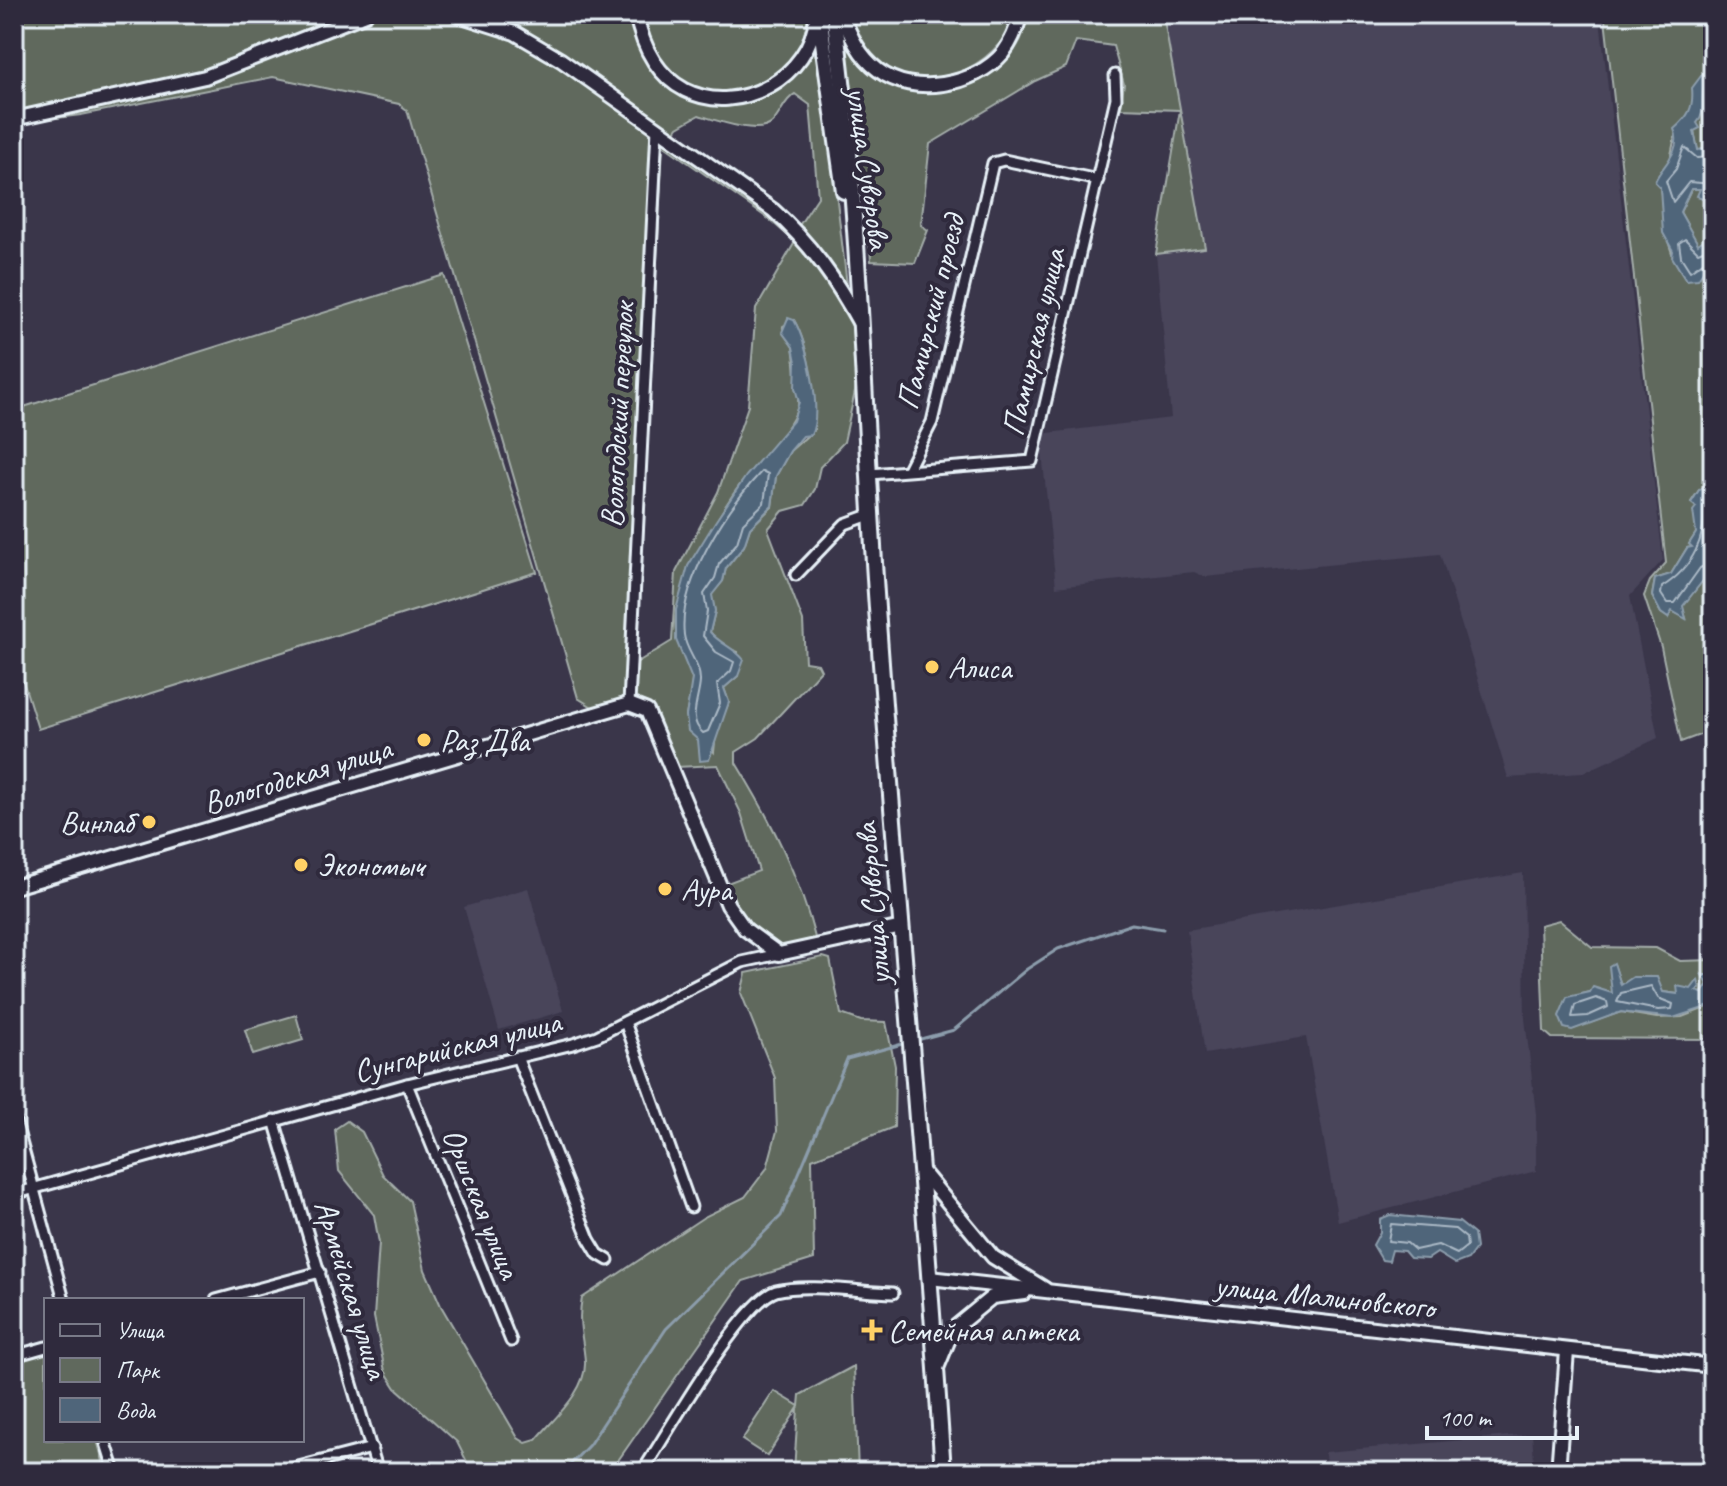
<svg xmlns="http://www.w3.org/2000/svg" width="1727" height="1486" font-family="Caveat,sans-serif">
<rect width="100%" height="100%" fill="#3a364a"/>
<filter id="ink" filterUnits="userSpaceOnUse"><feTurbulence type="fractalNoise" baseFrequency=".0125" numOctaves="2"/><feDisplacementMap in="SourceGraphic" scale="16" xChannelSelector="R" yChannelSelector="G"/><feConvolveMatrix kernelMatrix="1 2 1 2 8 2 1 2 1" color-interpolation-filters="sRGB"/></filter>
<g filter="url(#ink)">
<g fill="#48445a">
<polygon points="1163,14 1398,14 1404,21 1499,19 1502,25 1600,19 1663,560 1630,596 1658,738 1583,773 1508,778 1440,554 1205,577 1194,572 1056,587 1040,434 1171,418 1156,254 1205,247"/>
<polygon points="1523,873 1525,1018 1536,1114 1536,1171 1338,1222 1306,1037 1205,1054 1187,930"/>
<polygon points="528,888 563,1011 499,1030 464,907"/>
<polygon points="1532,1434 1535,1472 1326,1472 1325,1452"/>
</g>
<g fill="#60695d" stroke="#a4adaa" stroke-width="2" fill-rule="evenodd">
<path d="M14,14H810L815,55L820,57L858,378L844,442L820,467L815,489L805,505L783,511L768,529L803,621L805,662L818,664L821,670L758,738L736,752V763C771,820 799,875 816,941L782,947C757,930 735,915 727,883L759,871L741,813L718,765L676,767L651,709L635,697L594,708L578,698L407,110L399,104L273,77L81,115L14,123ZM795,94L810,105L818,197L796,230L671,137L678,127L699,115C715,120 759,136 772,123C781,114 784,100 795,94ZM663,145L770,220L795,242L756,309L748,406L718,492L676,572L672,641L636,663ZM794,320C810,348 816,400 814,430L790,451L776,476L772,507L750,528L744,546L726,568L723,581L711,595L715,611L710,632L722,646L738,652V676L724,688L729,702L716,733L714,752L686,716C688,704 692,691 692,680C692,654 669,642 677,610C685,573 723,504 748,475C763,456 792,429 798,406C799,403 794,351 793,347C789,339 782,336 783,326Z"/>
<path d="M850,14H1015C1000,70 918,103 874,58C862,46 856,29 850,14Z"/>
<path d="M1028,14H1163L1205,248L1156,254L1180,110L1120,108L1124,84L1113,46L1076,41L1066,67L1035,81L930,144L921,225L928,230L915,263L871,261L866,179L860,172L844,50L848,47C862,65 878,84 901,89C934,97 989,79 1011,54C1022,42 1025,29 1028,14Z"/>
<path d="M1609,14H1713V60L1708,64L1686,121L1676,131L1669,165L1655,182L1660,187C1665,222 1664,250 1687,280L1713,268L1709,272L1713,273V485L1699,490L1691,502L1697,507L1696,533L1689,544L1693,547L1687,548L1671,574L1655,579L1652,596L1661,613L1668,617L1672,611L1686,618L1682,606L1713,568V819L1705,733L1681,742L1661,647L1644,596L1650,581L1666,563L1605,19Z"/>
<polygon points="1707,83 1713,83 1713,147 1698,151 1694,131"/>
<polygon points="1713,187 1713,233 1698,245 1680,212 1691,189 1701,189 1705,199"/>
<polygon points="444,275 537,572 38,729 14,652 14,410"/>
<polygon points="1559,920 1592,947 1656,948 1680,961 1713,960 1713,981 1703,975 1708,984 1702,993 1678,990 1678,994 1663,992 1649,977 1621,985 1614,964 1612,993 1590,992 1571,997 1572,1029 1621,1012 1657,1018 1682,1017 1713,1005 1713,1039 1552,1038 1544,1031 1540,925"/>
<path d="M823,957L830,959L841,1014L861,1021L886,1022L895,1066L894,1127L812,1159L814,1259L743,1281L610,1472H472L457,1442L396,1388L385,1371L374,1317L379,1243L374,1215L339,1171L335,1129L347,1121L362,1132L383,1175L410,1201L425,1270L441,1306L518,1438L526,1443L536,1440C553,1419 587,1391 585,1361C583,1337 577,1322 582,1298L704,1217L745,1197L767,1168L777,1131L775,1078L741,993L746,973Z"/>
<polygon points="296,1015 303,1040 253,1055 245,1030"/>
<polygon points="46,1353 46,1440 97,1440 106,1472 14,1472 14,1361"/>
<polygon points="854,1366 858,1472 794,1472 798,1408 767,1456 742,1440 774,1391 799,1406 800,1395"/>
</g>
<g fill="#4f657a" stroke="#8c9dac" stroke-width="2">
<path d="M1713,60V83H1707C1698,95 1708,111 1697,123L1700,128L1694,131L1698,150L1713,147V187L1705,199L1697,196L1700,189H1691L1680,212L1698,244L1713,233V273L1708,272L1711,269L1704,270L1698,279L1686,280L1672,257L1673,251L1663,233L1660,187L1655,182C1658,169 1684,152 1674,129C1688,117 1694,108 1692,88Z"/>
<path d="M788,318L794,320C807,342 823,411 811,435L803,436L790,451L776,476L772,506L750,528L744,546L726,568L723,581L712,595L715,611L710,632C720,644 735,648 744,660L738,676L724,688L729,702L709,760L700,761L698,740L688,731L686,716L692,679L676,640V610L688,566L715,522L746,476L793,421L799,402L795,388L796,362L793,347L782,332Z"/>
<polygon points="1713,485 1713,568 1683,606 1686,619 1672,611 1668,618 1661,613 1652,596 1655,579 1671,574 1687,548 1692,547 1689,544 1696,533 1693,511 1696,507 1691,503 1699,490"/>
<polygon points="1614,963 1621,985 1633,977 1657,977 1663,992 1678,994 1677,986 1691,989 1698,980 1700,988 1696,991 1702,993 1708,984 1702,975 1708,975 1713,981 1713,1005 1673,1018 1621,1012 1572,1030 1564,1028 1559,1016 1567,997 1590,992 1593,987 1612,993 1609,966"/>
<polygon points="1390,1215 1459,1222 1474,1234 1476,1248 1468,1259 1455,1264 1437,1253 1428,1259 1410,1258 1404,1251 1392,1250 1389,1261 1382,1260 1373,1245 1380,1232 1380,1219"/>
</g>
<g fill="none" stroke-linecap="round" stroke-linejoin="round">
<g stroke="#abb9c6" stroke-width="2">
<polyline points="1713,157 1697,158 1684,147 1676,169 1666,181 1673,202 1689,182 1713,184"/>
<polyline points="1713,246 1698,252 1685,239 1679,243 1681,257 1690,271 1703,262 1713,264"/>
<path d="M762,471L768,474L764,503L743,523L737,543L719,564L715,578L704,594L707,611L703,636L716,652L734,662L731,671L717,684L720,703L708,731L703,733C687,720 699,700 700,682C701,664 686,652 684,635C678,582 727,508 762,471Z"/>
<path d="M1713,493L1704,501C1707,537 1693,568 1662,587L1661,594L1667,603H1675L1700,568L1713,562"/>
<polygon points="1651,986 1658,998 1673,1004 1672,1009 1658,1010 1617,1002 1621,993"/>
<polygon points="1596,998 1607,1002 1608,1007 1588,1016 1572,1017 1575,1005"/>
<polygon points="1391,1224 1455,1229 1466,1238 1467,1246 1457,1254 1438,1245 1415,1250 1407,1243 1388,1241"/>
</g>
<g stroke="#8c9dac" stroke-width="3">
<polyline points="917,1040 954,1030 1027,969 1058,949 1132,924 1163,929"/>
<polyline points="563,1472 589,1445 666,1329 781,1216 847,1059 906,1043"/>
</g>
<g stroke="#e8f1f8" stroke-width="15">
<g id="minor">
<polyline points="908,469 932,422 993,163 1004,160 1098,180"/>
<polyline points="870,474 1032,461 1116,98 1115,75"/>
<polyline points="796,575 845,524 872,514"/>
<polyline points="629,704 657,128"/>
<polyline points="625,1022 691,1207"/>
<polyline points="517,1057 589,1239 598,1254 608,1260"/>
<polyline points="407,1084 511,1341"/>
<polyline points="14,1116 64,1300"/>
<polyline points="274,1120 378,1472"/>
<polyline points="14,1194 407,1084 573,1044 597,1036 742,962 779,954"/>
<polyline points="216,1300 320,1272"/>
<polyline points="14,1356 46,1347"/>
<polyline points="105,1440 115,1472"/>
<polyline points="279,1472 372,1448"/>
<path d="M642,1472C666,1436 741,1302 776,1291C806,1283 860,1292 893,1293"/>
</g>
</g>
<g stroke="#e8f1f8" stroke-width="18">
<g id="tertiary">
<path d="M455,14L515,33L561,60L773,210C811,244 836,280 860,324"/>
<path d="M636,14C642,44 656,75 685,90C739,118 811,76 816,17"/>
<path d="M842,14C850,35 859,56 878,70C913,97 975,86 1003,53C1012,41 1017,28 1021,14"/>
<polyline points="14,119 205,77 366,14"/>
<polyline points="14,887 629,704 647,711 728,905 745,929 779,954 902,927"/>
<polyline points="922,1171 993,1257 1045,1289"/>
<polyline points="930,1278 1713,1366"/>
<polyline points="937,1368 953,1329 992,1297 1024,1293"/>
<polyline points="1558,1472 1567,1351"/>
</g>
</g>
<g stroke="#e8f1f8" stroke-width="20">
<g id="secondary">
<polyline points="819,14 844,191"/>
<path d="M834,14C861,216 863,419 878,622C898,906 925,1188 943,1472"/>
</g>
</g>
<use href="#minor" stroke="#2f2a3d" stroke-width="9"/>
<use href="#tertiary" stroke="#2f2a3d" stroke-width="12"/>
<use href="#secondary" stroke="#2f2a3d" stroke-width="14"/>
</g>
</g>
<g fill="#ffd166" stroke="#2f2a3d" stroke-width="3">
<circle cx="932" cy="667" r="8"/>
<circle cx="424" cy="740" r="8"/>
<circle cx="149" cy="822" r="8"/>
<circle cx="301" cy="865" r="8"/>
<circle cx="665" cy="889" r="8"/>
<path d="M868 1318h8v8h8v8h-8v8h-8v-8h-8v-8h8z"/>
</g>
<g text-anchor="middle" stroke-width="8" stroke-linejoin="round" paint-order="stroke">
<g font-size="32" fill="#e8f1f8" stroke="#2f2a3d">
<text transform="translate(869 168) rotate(82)" y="11">улица Суворова</text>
<text transform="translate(930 312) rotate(-76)" y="11">Памирский проезд</text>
<text transform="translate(1033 342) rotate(-77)" y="11">Памирская улица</text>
<text transform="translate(617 415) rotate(-87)" y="11">Вологодский переулок</text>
<text transform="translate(297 775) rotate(-17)" y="11">Вологодская улица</text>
<text transform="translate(872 904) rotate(-95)" y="11">улица Суворова</text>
<text transform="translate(457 1046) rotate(-14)" y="11">Сунгарийская улица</text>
<text transform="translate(482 1203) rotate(68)" y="11">Оршская улица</text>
<text transform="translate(352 1289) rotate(73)" y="11">Армейская улица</text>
<text transform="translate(1325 1296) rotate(6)" y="11">улица Малиновского</text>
</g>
<g font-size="32" fill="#e8f1f8" stroke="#2f2a3d" text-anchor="start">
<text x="948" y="678">Алиса</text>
<text x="440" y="751">Раз Два</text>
<text x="133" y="833" text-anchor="end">Винлаб</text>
<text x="317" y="876">Экономыч</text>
<text x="681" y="900">Аура</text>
<text x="888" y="1341">Семейная аптека</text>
</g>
</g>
<rect width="1727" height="1486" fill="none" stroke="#2f2a3d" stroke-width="48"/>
<rect x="24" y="24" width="1679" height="1438" fill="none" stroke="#e8f1f8" stroke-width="3" filter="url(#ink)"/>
<rect x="44" y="1298" width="260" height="144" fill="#2f2a3d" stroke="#797a88" stroke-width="2"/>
<rect x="60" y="1324" width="40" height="12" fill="#2f2a3d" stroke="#797a88" stroke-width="2"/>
<text x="116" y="1338" font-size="24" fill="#e8f1f8">Улица</text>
<rect x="60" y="1358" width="40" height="24" fill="#60695d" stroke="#797a88" stroke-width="2"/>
<text x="116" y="1378" font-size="24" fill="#e8f1f8">Парк</text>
<rect x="60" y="1398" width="40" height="24" fill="#4f657a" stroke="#797a88" stroke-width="2"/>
<text x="116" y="1418" font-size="24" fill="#e8f1f8">Вода</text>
<path d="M1427 1426v12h150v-12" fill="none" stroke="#e8f1f8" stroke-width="4"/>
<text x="1439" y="1426" font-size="24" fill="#e8f1f8" stroke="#2f2a3d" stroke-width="6" paint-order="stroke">100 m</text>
</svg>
